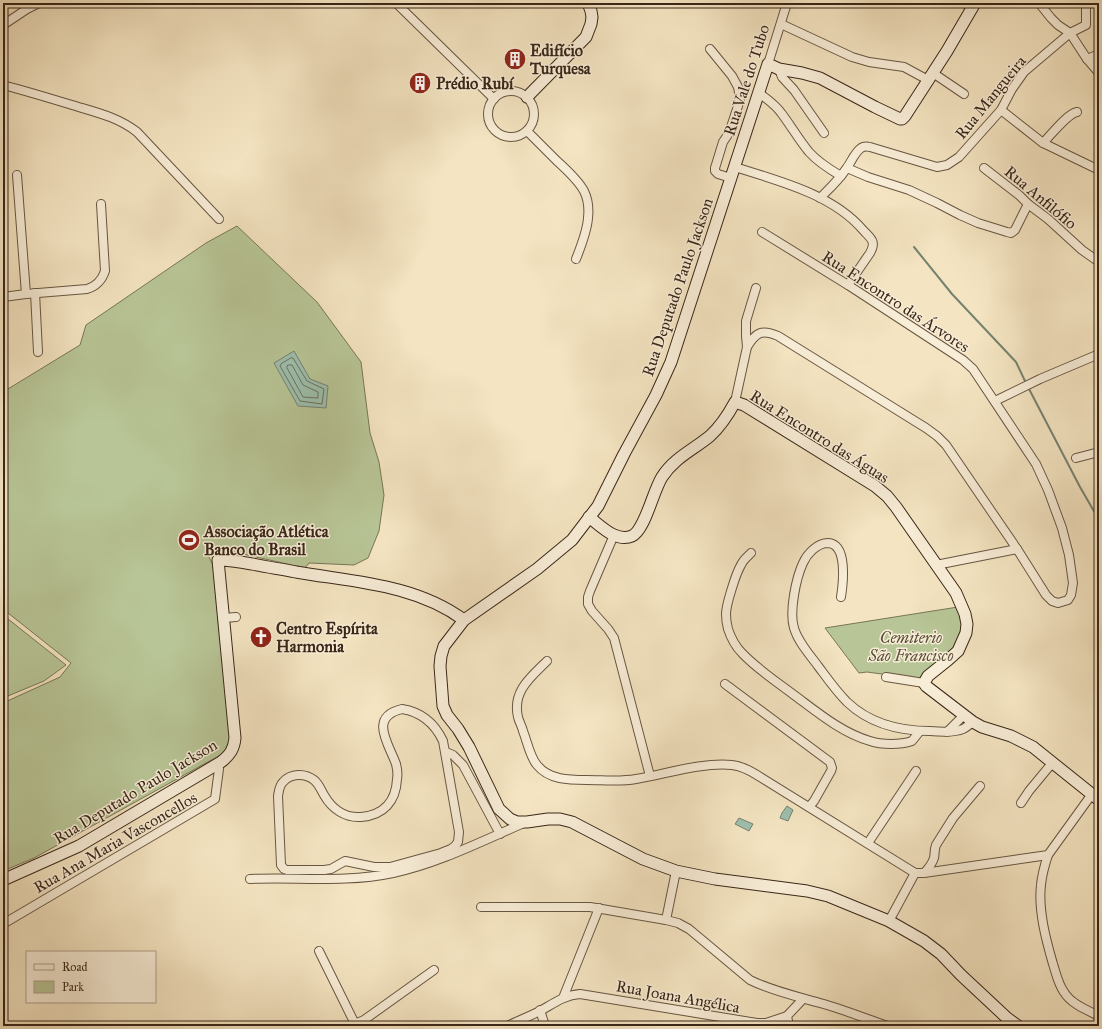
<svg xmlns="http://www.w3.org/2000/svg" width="1102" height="1029" font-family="'IM FELL Great Primer',serif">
<rect width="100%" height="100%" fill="#f4e4c1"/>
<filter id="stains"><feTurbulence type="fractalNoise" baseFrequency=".005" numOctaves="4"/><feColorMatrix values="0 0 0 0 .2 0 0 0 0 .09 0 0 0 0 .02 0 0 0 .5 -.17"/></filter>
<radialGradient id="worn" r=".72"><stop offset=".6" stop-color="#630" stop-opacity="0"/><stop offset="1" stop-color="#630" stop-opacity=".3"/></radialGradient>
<g fill="#b8c596" stroke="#787657">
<polygon points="237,226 317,302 361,362 370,433 379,462 384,495 379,531 368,558 354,565 309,563 305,568 225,550 207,553 213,565 231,743 224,753 34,858 3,871 3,703 60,677 71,663 3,609 3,392 80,345 86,325 206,243"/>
<polygon points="958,607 964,628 960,642 942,663 919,679 867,672 859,673 825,628"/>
<polygon points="3,615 66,665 44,681 3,698"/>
</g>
<g fill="#9dbfad" stroke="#758271">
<polygon points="294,351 310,379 328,386 326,408 298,406 274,363"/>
<polygon points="787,806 793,810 788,821 780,818 782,813"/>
<polygon points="739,818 753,824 749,831 735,824"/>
</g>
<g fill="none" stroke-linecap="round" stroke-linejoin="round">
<g stroke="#6b7262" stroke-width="1">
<polygon points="291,358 293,358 307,381 324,389 322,404 300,401 280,366 281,364"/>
<polygon points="288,365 292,365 303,385 318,392 318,398 303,397 287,368"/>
</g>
<g stroke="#758271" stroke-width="2">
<polyline points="914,247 952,294 1016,362 1025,381"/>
<polyline points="1028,387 1080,487 1099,520"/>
</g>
<g stroke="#685642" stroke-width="10">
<g id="street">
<polyline points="396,3 494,99"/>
<polyline points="964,3 972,7"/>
<polyline points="1039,3 1051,18 1058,25 1070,33 1087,59 1099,73"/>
<polyline points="781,24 852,57 869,62 904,67 928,80"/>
<polyline points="3,25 27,9 39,3"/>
<polyline points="710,49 732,76 738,87 740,98 738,106 729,133 723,142 715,168 715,171 718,174 731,178"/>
<polyline points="1087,59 1099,54"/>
<polyline points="768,64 787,3"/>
<polyline points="779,69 782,77 794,90 824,133"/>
<polyline points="933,73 964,94"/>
<path d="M3,85C26,91 49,98 72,105C95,112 118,117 137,132L219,219"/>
<circle cx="511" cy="114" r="23"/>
<path d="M759,93C767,99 776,105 782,114C791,126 799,140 809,152C818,162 829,169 841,176"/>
<polyline points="1001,110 1043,143 1099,170"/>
<path d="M527,131C537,141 547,151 557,161C567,170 578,180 584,191C588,199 589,209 588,218C587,232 581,246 576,259"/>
<path d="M1043,143C1051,135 1067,114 1077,112"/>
<path d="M735,167C779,181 832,194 863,230C870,238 877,241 870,253L848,285"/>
<polyline points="847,168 868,177 909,190 937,203 960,215 978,223 1007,232 1011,233 1015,230 1028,204"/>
<polyline points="984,168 1019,195 1028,204 1048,219 1082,250 1099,262"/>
<polyline points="17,175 26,294"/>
<path d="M820,198C829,189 839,180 846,169C851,163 854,153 861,148C864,146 866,146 870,147L937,167L947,165L959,157L1001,110L1012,89L1024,72L1070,33L1086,25V3"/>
<polyline points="35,293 38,352"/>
<path d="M3,297L26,294L87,289C97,286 102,280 105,271L101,204"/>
<path d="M747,347C756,332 762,329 778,336L926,428L937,436L946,445L1017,549L1046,595L1052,601L1058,603L1068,600L1071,595L1073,583L1069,555L1062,528L1048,490L1036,464L973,369L963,360L848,285L762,232"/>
<polyline points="995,401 1040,379 1099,354"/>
<polyline points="735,402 747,347 746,336 746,321 756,288"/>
<polyline points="1076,458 1099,452"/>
<polyline points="614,535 590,591 588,597 588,604 592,611 608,629 614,638 650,776"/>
<path d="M751,553C747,557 743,560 741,565C736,573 726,605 726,614C726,619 727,625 728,629C731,638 736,647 742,653C757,669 777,682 794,695C817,712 842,733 870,741C882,745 900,745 912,741L920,731"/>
<polyline points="936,565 1017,549"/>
<path d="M841,597C843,584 848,544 828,543C817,543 807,554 803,563C796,578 789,612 794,628C798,642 810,655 818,666C827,678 836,691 847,702C869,723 900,731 930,731C941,732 954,733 963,729C967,727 970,724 973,722"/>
<polyline points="224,618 236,617"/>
<path d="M547,661C531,677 512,691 518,717C519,722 522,726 523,731C527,741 530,757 537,765C549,780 569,780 587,780C603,780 620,782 636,779C666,774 702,762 732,765C741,766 749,770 757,775L915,873H924L1048,855L1092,794"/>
<polyline points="886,677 924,683"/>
<polyline points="725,684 830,762 832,768 831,771 814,801 809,807"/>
<path d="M402,709C421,712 435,724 443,741L459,832L458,842L455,846L451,849L441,853L390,867H374L345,861L331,869L324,870H287L284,869L281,865L278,796C279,791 279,786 283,782C291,773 305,773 314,780C319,784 321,790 324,795C332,809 345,818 361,817C384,815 396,801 397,779C398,774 397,768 396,764C389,744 368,717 402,709Z"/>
<polyline points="947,732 964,715"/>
<polyline points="446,752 453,755 463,765 500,834"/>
<polyline points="1021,803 1029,791 1053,762"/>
<polyline points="868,843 916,771"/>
<path d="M1048,855C1045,864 1042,874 1041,885C1038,910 1046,940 1053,964C1056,973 1058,984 1064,992C1071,1004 1087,1010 1099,1016"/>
<path d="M924,873C928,869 932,864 934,858C935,854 934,850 936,845L953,818L980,786"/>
<path d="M250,879C297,877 346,883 393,873C439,863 482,841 524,823"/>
<path d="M481,907H590L666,920L678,923L689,929L750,980C772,991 796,996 820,1003C842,1009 865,1018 887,1026"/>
<polyline points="666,920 676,871"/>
<polyline points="889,921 915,873"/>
<polyline points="3,924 215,799 219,769 217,764"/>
<polyline points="319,951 356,1026"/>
<polyline points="563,998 599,908"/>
<polyline points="540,1010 545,1026"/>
<polyline points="350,1026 364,1020 434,970"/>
<path d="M507,1026C518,1021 530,1016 542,1010C554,1003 565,995 580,994L757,1023H766L787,1016"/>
<polyline points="789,1026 787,1016 803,999"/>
</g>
</g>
<g stroke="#392618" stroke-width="13">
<g id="secondary">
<polyline points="975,3 947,51 905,116 902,119 900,119 875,107 820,78 802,73 779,69 768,64 671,362 656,395 624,454 598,506 572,540 537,569 464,620 444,646 441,656 440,666 443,706 447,715 458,729 469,747 499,809 510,819 517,822 527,822 548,819 560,819 572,822 643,859 676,871 715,879 807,891 828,896 889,921 924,941 941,954 961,975 1007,1018 1018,1026"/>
<polyline points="527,97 586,37 591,24 592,17 591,11 588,3"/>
<path d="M589,517C600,525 616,543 632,536C645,530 653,491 662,477C674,458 693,450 710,436C721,426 728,415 735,402L744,405L875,486L887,496L896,507L956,593L965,614L967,624L966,633L958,651L948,660L928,676L924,683L926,686L973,722L982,727L1011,736L1033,747L1099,800"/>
<path d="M3,880L79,846L221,762C230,755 234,749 235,738L218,560C230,560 241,562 252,564C266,567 281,569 296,572C354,582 415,584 464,620"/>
</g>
</g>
<use href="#street" stroke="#f8edd7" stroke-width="8"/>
<use href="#secondary" stroke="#f8edd7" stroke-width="11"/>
</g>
<defs>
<g id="building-disc" transform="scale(1.15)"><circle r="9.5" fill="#8f2418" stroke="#f8edd7"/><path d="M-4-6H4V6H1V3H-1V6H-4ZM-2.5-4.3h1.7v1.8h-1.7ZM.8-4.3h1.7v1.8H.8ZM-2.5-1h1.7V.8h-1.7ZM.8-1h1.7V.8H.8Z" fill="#fff"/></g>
<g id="stadium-disc" transform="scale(1.15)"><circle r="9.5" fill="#8f2418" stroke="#f8edd7"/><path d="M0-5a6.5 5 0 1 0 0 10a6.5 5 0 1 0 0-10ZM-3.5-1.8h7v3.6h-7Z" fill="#fff"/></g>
<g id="church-disc" transform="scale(1.15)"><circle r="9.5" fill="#8f2418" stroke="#f8edd7"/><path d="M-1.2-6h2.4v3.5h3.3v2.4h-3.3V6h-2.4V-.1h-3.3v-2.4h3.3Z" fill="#fff"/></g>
</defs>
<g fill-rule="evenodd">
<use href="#building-disc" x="515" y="59"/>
<use href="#building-disc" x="420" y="83"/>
<use href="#stadium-disc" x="189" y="540"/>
<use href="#church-disc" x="261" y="637"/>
</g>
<g text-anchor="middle" stroke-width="3" stroke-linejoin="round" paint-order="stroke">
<g font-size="16" font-weight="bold" fill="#392618" stroke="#f8edd7" text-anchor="start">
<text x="530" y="56">Edifício<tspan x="530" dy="18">Turquesa</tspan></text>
<text x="436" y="89">Prédio Rubí</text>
<text x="204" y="537">Associação Atlética<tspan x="204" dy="18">Banco do Brasil</tspan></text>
<text x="276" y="634">Centro Espírita<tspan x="276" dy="18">Harmonia</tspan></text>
</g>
<g font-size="16" fill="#392618" stroke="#f8edd7">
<text transform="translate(746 80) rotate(-72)" y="6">Rua Vale do Tubo</text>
<text transform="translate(990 97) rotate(-51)" y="6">Rua Mangueira</text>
<text transform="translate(1041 197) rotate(40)" y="6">Rua Anfilófio</text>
<text transform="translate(677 287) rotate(-71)" y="6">Rua Deputado Paulo Jackson</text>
<text transform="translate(896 301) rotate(33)" y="6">Rua Encontro das Árvores</text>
<text transform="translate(820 436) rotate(32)" y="6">Rua Encontro das Águas</text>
<text transform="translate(135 791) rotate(-31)" y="6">Rua Deputado Paulo Jackson</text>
<text transform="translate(115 842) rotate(-30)" y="6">Rua Ana Maria Vasconcellos</text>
<text transform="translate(678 996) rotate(10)" y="6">Rua Joana Angélica</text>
</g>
<g font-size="16" font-style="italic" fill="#594e38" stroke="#f8edd7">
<text x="911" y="643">Cemiterio<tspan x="911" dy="18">São Francisco</tspan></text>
</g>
</g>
<rect width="1102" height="1029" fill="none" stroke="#f4e4c1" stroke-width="16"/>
<rect x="4" y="4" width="1094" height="1021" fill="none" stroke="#392618" stroke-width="2"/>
<rect x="8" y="8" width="1086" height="1013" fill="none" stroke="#392618"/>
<rect x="26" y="951" width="130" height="52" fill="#f8edd7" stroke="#ac9d8b"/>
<rect x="34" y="964" width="20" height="6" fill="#f8edd7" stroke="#ac9d8b"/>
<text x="62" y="971" font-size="12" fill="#392618">Road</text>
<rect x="34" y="981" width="20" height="12" fill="#b8c596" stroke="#ac9d8b"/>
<text x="62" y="991" font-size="12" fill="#392618">Park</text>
<rect width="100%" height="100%" filter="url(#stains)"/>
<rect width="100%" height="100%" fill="url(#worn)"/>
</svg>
